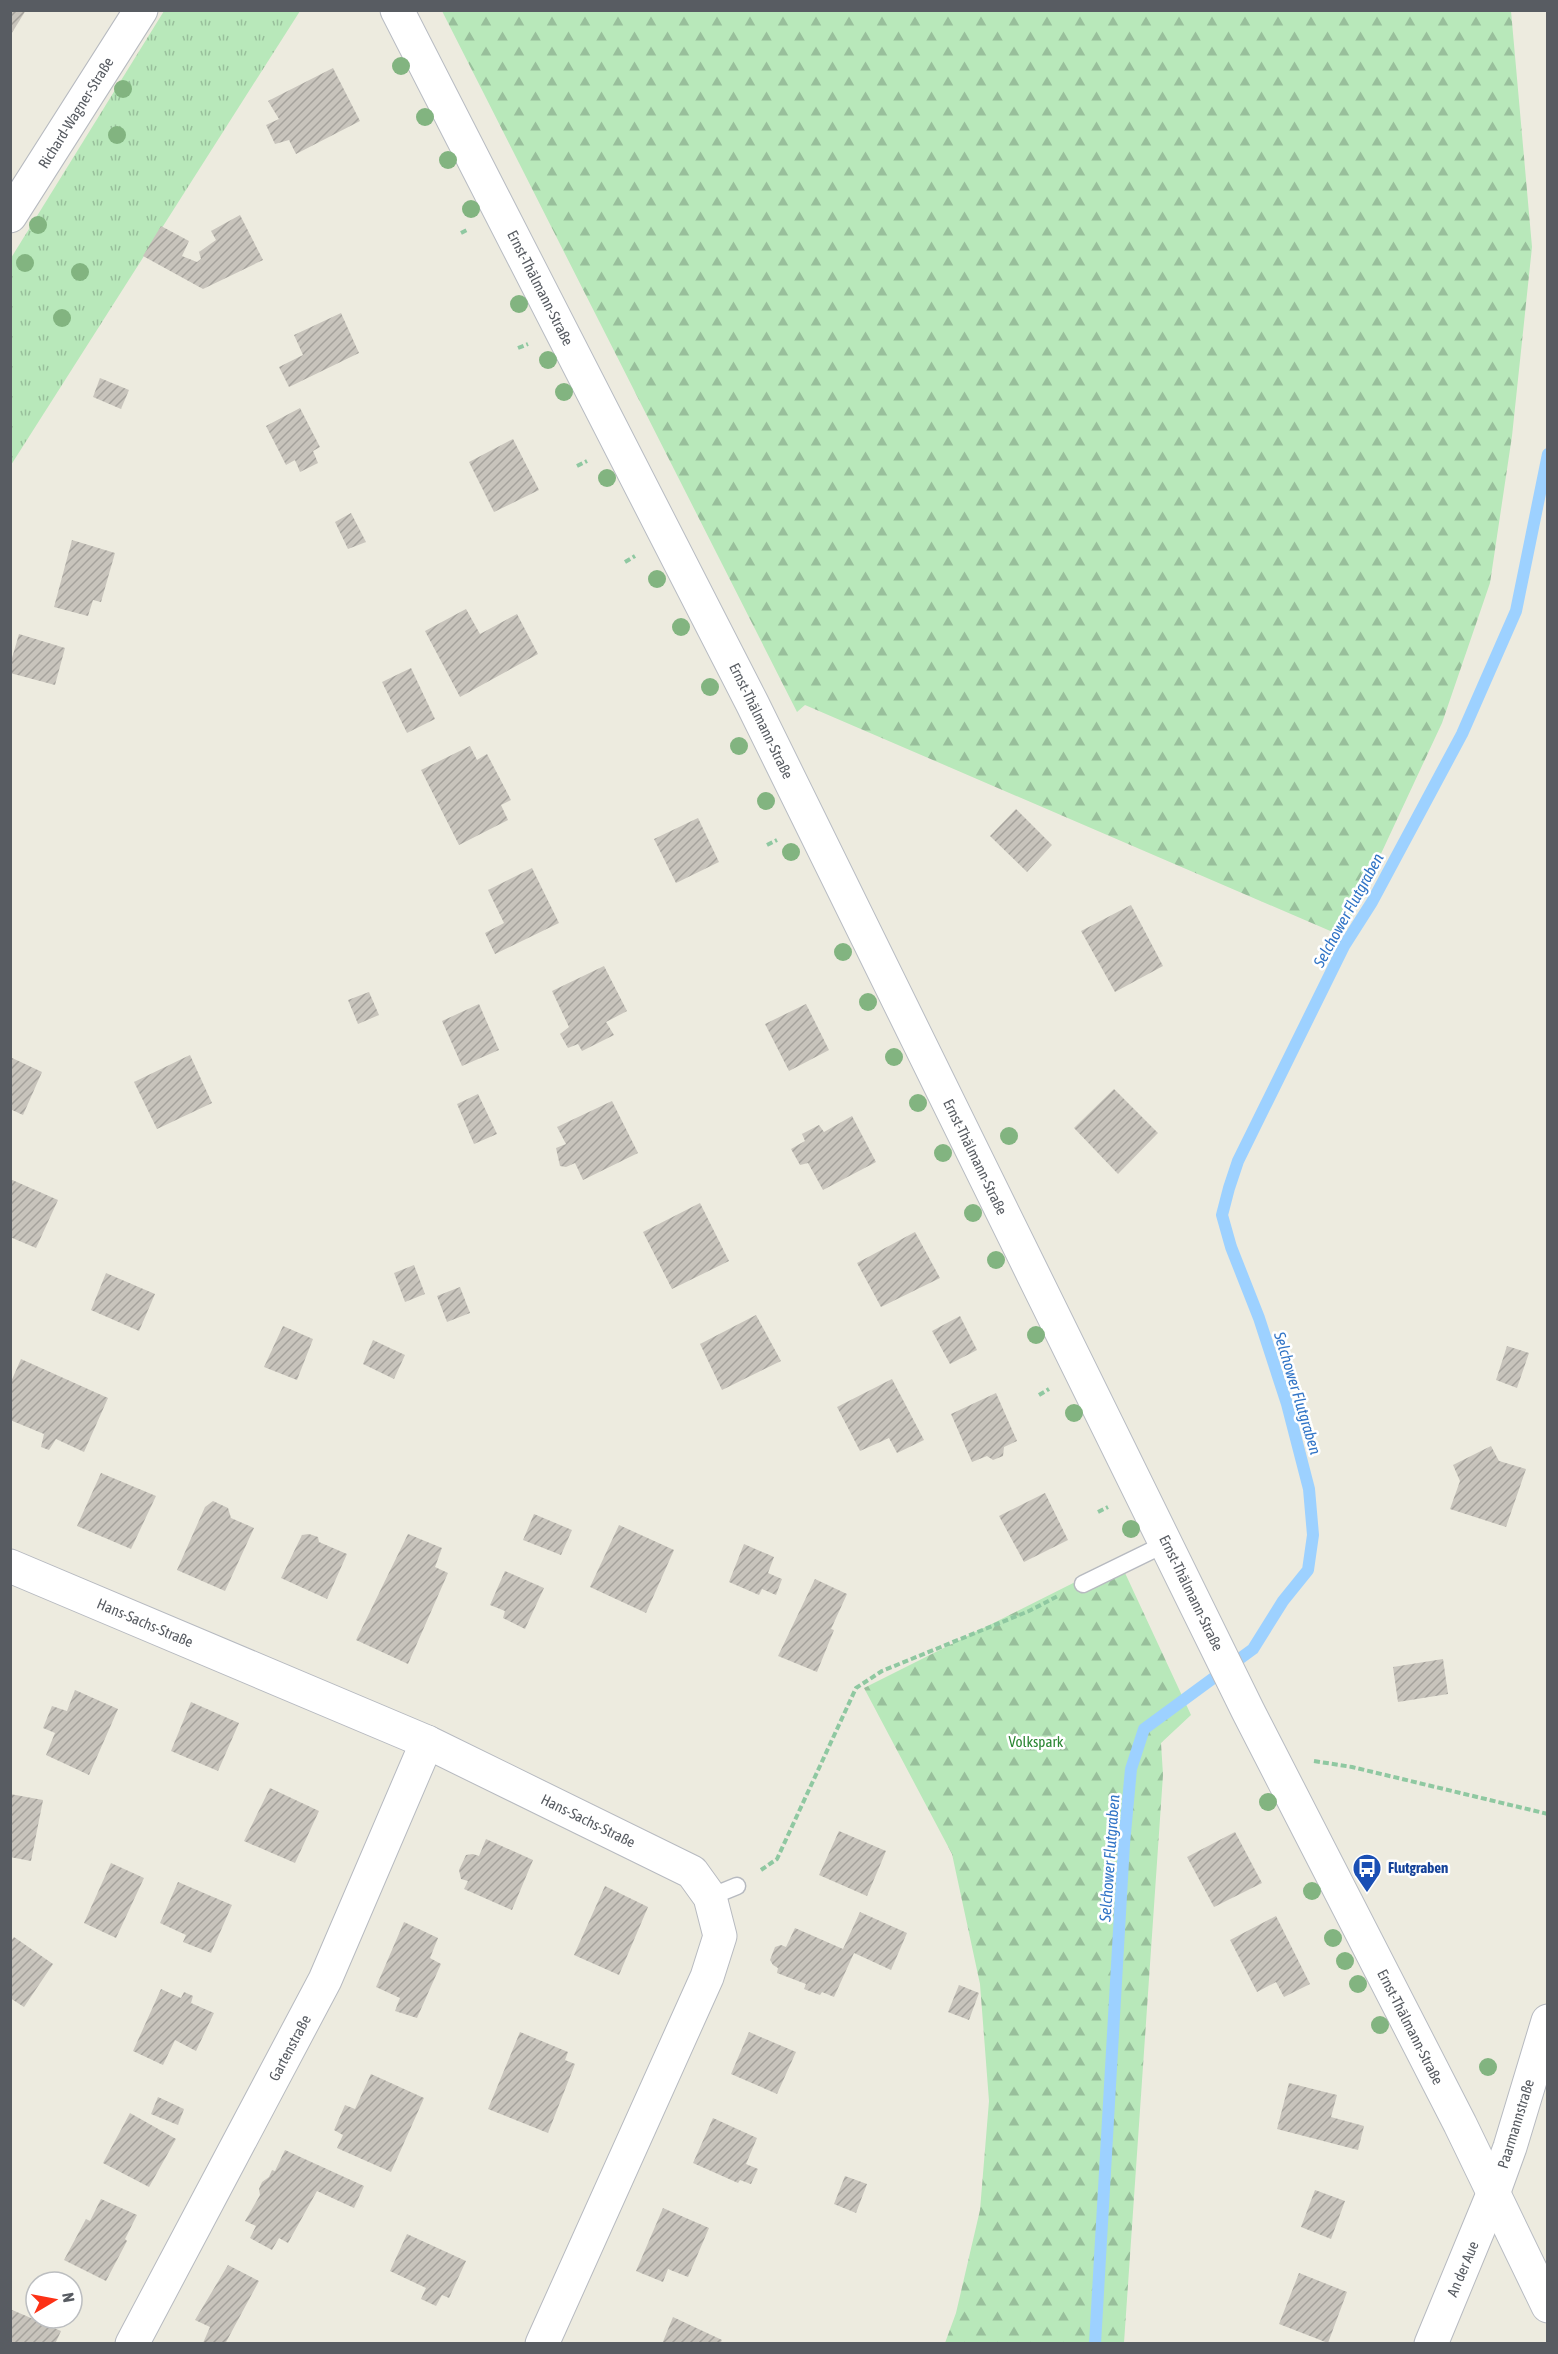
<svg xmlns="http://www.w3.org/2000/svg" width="1558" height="2354" font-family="'Asap Condensed',sans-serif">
<defs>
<pattern id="grass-tufts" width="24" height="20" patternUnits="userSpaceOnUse" patternTransform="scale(1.5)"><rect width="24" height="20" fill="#b8e8ba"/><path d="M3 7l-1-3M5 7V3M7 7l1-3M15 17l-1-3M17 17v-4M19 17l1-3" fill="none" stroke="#98bf9b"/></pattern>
<pattern id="forest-firs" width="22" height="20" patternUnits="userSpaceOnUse" patternTransform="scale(1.5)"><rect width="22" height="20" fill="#b8e8ba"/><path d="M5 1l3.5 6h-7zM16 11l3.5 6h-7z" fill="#98bf9b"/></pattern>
<pattern id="building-hatch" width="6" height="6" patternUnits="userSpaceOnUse" patternTransform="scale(1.5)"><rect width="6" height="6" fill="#c8c4bc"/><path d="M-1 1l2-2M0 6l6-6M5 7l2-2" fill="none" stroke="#a5a29c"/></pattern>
</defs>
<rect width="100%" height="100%" fill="#edebdf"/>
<polygon fill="url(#grass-tufts)" points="164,11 300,11 11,465 11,258"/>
<g fill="url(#forest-firs)">
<polygon points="442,11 1511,11 1532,247 1512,436 1490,583 1442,723 1344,933 1335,933 805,705 797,712"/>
<polygon points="1119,1560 1191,1715 1161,1743 1163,1775 1124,2343 945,2343 956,2313 980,2210 989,2101 980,1984 952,1854 864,1688"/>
</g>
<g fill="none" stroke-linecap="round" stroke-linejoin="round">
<polyline stroke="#9dd1ff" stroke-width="12" points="1095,2344 1124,1844 1131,1769 1144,1729 1253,1649 1283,1601 1308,1570 1313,1535 1309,1489 1287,1404 1259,1318 1231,1247 1222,1215 1229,1188 1238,1161 1344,946 1372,902 1462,734 1516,611 1548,454"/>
</g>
<g fill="url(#building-hatch)">
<polygon points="10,10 26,10 10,36"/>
<polygon points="333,68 360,121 296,154 289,140 275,144 266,125 279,119 268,101"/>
<polygon points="240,215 263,260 203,289 143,256 161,226 189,241 182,256 197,262 201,259 199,252 216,240 211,231"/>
<polygon points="341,313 359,353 289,387 279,367 303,355 294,335"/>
<polygon points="100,378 129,390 121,409 93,397"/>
<polygon points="300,408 320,447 313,451 318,463 300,472 295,460 286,465 266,426"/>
<polygon points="513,439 539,490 494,512 469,462"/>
<polygon points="351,513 366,542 348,549 335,522"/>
<polygon points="72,540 115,553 101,602 93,600 88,616 54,607"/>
<polygon points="466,609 480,634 517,614 538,654 460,697 425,631"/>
<polygon points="19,634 65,648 55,685 10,673 10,665"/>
<polygon points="411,668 435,719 407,733 382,682"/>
<polygon points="470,746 477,760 487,754 511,800 501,805 508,820 459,845 421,770"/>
<polygon points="1016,809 1052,845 1027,872 990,836"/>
<polygon points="698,818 719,862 676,883 654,839"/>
<polygon points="532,868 559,923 495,954 485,933 504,923 488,890"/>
<polygon points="1131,905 1163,966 1115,992 1081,931"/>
<polygon points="604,966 627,1011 606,1022 614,1035 582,1051 578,1044 568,1048 560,1034 569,1027 552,991"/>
<polygon points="369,992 379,1015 358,1024 348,1000"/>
<polygon points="479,1004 499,1050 462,1066 442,1021"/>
<polygon points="806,1004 829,1050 789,1071 765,1024"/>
<polygon points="190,1055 212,1103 157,1129 134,1082"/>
<polygon points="10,1057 42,1072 23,1115 10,1109"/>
<polygon points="1114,1089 1158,1133 1118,1174 1074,1128"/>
<polygon points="478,1094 497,1134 474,1144 457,1104"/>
<polygon points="612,1101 638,1153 583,1180 575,1163 566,1167 560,1166 556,1148 566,1144 557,1127"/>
<polygon points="852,1116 876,1162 823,1190 808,1163 800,1165 791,1149 805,1141 802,1134 819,1125 824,1132"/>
<polygon points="10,1179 58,1200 36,1248 10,1237"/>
<polygon points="700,1203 729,1261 672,1289 643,1232"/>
<polygon points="915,1232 940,1278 881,1307 857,1263"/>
<polygon points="414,1265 425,1294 405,1302 394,1273"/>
<polygon points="106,1273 155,1294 139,1331 91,1310"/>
<polygon points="460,1287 470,1313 447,1322 437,1296"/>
<polygon points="756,1315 781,1361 722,1390 700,1344"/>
<polygon points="960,1316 977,1350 950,1364 932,1331"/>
<polygon points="283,1326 313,1339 297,1380 264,1367"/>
<polygon points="373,1340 405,1355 394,1379 363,1364"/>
<polygon points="1507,1346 1529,1353 1517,1388 1496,1380"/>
<polygon points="21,1359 108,1398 84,1452 56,1439 49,1450 41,1447 44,1434 10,1420 10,1384"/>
<polygon points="892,1379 924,1440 897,1453 889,1438 860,1451 837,1407"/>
<polygon points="996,1393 1017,1441 1004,1447 1003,1456 993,1460 987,1456 972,1462 951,1414"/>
<polygon points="1491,1446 1499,1461 1526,1469 1506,1527 1450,1509 1460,1481 1453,1465"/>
<polygon points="101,1473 156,1496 131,1549 77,1526"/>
<polygon points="1045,1493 1068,1540 1024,1562 999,1516"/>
<polygon points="213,1501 228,1508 231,1518 254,1528 225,1591 177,1570 205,1507"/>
<polygon points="534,1514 572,1530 561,1555 523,1540"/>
<polygon points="619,1525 674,1550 646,1613 590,1587"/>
<polygon points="309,1534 318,1537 319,1542 347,1554 327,1599 281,1578 302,1535"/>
<polygon points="408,1534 442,1548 435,1567 448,1573 408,1664 356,1640"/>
<polygon points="744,1544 774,1557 768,1573 782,1579 776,1595 762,1589 759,1595 729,1582"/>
<polygon points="505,1571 544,1588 525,1629 503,1618 505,1611 490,1605"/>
<polygon points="815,1579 847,1594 831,1629 834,1630 817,1672 778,1656"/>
<polygon points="1443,1659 1448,1694 1398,1702 1393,1667"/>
<polygon points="75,1690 118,1709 89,1775 46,1755 55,1733 43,1728 52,1706 67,1711"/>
<polygon points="191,1702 239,1723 218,1771 171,1751"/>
<polygon points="270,1788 319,1811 295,1863 244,1841"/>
<polygon points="10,1794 43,1800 31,1861 10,1857"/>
<polygon points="839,1831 886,1851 867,1896 819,1875"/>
<polygon points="1235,1832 1262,1883 1214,1907 1187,1857"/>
<polygon points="486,1839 533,1860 512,1910 464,1889 468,1881 461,1879 459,1870 466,1855 473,1854 479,1856"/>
<polygon points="111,1863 144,1878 116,1938 84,1923"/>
<polygon points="178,1882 232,1905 211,1953 183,1942 186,1935 160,1923"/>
<polygon points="605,1886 648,1907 619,1975 574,1955"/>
<polygon points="860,1912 907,1933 891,1970 854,1953 834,1997 822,1992 820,1995 804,1989 806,1984 777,1973 778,1968 773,1965 770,1960 775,1947 781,1945 786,1947 795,1928 843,1949"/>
<polygon points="1276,1916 1310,1984 1284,1997 1276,1982 1257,1992 1230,1940"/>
<polygon points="404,1922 438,1938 430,1958 441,1964 417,2018 395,2011 400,1998 376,1987"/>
<polygon points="14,1937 53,1964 24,2007 10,1998 10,1942"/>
<polygon points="959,1985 979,1993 969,2020 948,2012"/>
<polygon points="161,1989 181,1998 184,1992 193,1996 191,2003 214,2013 196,2051 175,2040 163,2065 133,2051"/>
<polygon points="520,2032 568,2052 565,2060 575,2064 548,2133 488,2109"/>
<polygon points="749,2032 796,2052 777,2094 731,2074"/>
<polygon points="371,2074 424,2098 391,2172 337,2148 343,2135 334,2130 345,2105 355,2109"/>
<polygon points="1289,2083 1337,2095 1331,2117 1364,2126 1358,2150 1277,2129"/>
<polygon points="158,2097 184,2109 178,2125 151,2114"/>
<polygon points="130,2113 176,2139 149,2187 103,2163"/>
<polygon points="713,2118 757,2138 746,2164 758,2169 751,2184 740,2180 738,2183 693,2163"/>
<polygon points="285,2150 364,2186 354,2208 317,2191 288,2243 279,2238 272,2250 250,2238 256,2226 245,2221 260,2195 259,2189 262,2182 269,2177 272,2170 275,2171"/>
<polygon points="845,2176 867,2184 856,2213 834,2204"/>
<polygon points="1315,2190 1345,2201 1331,2239 1301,2227"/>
<polygon points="101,2199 137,2215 125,2239 127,2241 106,2281 64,2260 86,2219 90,2221"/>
<polygon points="663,2208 709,2228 688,2277 668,2269 663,2282 636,2271"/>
<polygon points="407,2234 466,2261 449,2298 442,2295 436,2306 421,2299 426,2288 390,2271"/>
<polygon points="228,2265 259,2281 225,2344 205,2344 203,2343 210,2327 195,2320"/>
<polygon points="1299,2273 1347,2292 1328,2343 1279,2324"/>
<polygon points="10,2309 61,2331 55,2344 10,2344"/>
<polygon points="673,2317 722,2340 720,2344 662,2344"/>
</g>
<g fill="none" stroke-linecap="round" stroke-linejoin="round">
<g stroke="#b7bac0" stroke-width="19">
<g id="lane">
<polyline points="1083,1584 1167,1543"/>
<polyline points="710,1897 737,1886"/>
</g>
</g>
<g stroke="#b7bac0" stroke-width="35">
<g id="street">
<polyline points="10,216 141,10"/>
<polyline points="10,1566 427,1742 692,1872 710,1897 720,1936 707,1977 542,2344"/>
<polyline points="132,2344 325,1980 427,1742"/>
<polyline points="1431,2344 1493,2194 1510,2147 1548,2021"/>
</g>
</g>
<g stroke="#b8bcc3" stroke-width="35">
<polyline id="secondary" points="397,10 752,703 1248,1711 1460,2124 1548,2306"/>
</g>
<g stroke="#8fc8a1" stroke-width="4" stroke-dasharray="6 3" stroke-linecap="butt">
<polyline points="461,233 469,229"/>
<polyline points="518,348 528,344"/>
<polyline points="577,466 587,461"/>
<polyline points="625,562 635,556"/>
<polyline points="767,845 777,840"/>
<polyline points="1039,1395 1049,1389"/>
<polyline points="1098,1512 1108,1507"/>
<polyline points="1314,1761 1352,1767 1548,1814"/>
<polyline points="761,1870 777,1859 856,1688 882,1671 1029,1611 1058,1596"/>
</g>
<use href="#lane" stroke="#fff" stroke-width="16"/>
<use href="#street" stroke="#fff" stroke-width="33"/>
<use href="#secondary" stroke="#fff" stroke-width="33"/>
</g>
<g fill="#82b480">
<circle cx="401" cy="66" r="9"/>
<circle cx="123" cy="89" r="9"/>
<circle cx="425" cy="117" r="9"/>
<circle cx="117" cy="135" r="9"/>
<circle cx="448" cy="160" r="9"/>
<circle cx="471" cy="209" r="9"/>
<circle cx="38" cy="225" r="9"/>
<circle cx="25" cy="263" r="9"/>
<circle cx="80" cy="272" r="9"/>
<circle cx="519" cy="304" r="9"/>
<circle cx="62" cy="318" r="9"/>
<circle cx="548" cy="360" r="9"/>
<circle cx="564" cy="392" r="9"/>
<circle cx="607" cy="478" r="9"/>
<circle cx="657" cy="579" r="9"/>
<circle cx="681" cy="627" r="9"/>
<circle cx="710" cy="687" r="9"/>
<circle cx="739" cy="746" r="9"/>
<circle cx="766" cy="801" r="9"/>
<circle cx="791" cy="852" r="9"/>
<circle cx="843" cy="952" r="9"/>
<circle cx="868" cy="1002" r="9"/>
<circle cx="894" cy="1057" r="9"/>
<circle cx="918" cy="1103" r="9"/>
<circle cx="1009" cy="1136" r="9"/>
<circle cx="943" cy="1153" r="9"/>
<circle cx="973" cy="1213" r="9"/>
<circle cx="996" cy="1260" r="9"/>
<circle cx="1036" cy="1335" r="9"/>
<circle cx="1074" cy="1413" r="9"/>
<circle cx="1131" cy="1529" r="9"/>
<circle cx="1268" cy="1802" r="9"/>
<circle cx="1312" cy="1891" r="9"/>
<circle cx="1333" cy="1938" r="9"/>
<circle cx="1345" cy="1961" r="9"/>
<circle cx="1358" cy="1984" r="9"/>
<circle cx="1380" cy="2025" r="9"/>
<circle cx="1488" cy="2067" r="9"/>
</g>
<defs>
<g id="bus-pin" transform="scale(1.5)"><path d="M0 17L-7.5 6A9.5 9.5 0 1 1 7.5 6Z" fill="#1a4fb4" stroke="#fff"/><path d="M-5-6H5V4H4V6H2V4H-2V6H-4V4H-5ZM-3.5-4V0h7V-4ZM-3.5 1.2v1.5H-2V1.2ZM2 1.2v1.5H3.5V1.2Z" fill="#fff"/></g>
</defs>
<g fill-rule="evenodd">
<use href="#bus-pin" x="1367" y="1868"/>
</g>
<g text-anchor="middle" stroke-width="5" stroke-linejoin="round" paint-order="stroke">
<g font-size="15" fill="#585c62" stroke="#fff">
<text transform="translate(76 113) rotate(-58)" y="5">Richard-Wagner-Straße</text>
<text transform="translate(540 288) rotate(63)" y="5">Ernst-Thälmann-Straße</text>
<text transform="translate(761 721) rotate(64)" y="5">Ernst-Thälmann-Straße</text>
<text transform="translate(975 1157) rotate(64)" y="5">Ernst-Thälmann-Straße</text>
<text transform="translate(1191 1593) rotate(64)" y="5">Ernst-Thälmann-Straße</text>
<text transform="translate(145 1623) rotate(23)" y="5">Hans-Sachs-Straße</text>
<text transform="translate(588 1821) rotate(26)" y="5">Hans-Sachs-Straße</text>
<text transform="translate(1410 2027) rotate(63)" y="5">Ernst-Thälmann-Straße</text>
<text transform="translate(290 2048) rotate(-62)" y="5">Gartenstraße</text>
<text transform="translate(1516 2124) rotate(-73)" y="5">Paarmannstraße</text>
<text transform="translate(1463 2269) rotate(-67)" y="5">An der Aue</text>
</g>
<g font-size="15" fill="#2b8733" stroke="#fff">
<text x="1036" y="1747">Volkspark</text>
</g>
<g font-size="15" font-weight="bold" fill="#164399" stroke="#fff" text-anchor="start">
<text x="1388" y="1873">Flutgraben</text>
</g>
<g font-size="16" font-style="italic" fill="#3174c6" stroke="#fff">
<text transform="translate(1348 910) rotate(-61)" y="6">Selchower Flutgraben</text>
<text transform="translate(1298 1393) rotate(73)" y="6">Selchower Flutgraben</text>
<text transform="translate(1109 1858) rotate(-86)" y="6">Selchower Flutgraben</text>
</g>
</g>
<rect width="1558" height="2354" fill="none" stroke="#585c62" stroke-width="24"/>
<g transform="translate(54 2300) rotate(80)"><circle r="28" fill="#ffffff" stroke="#bcbec0" stroke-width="1.5"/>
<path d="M0-4.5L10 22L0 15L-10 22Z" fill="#fc3116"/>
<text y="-9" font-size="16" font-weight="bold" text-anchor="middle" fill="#585c62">N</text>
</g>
</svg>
